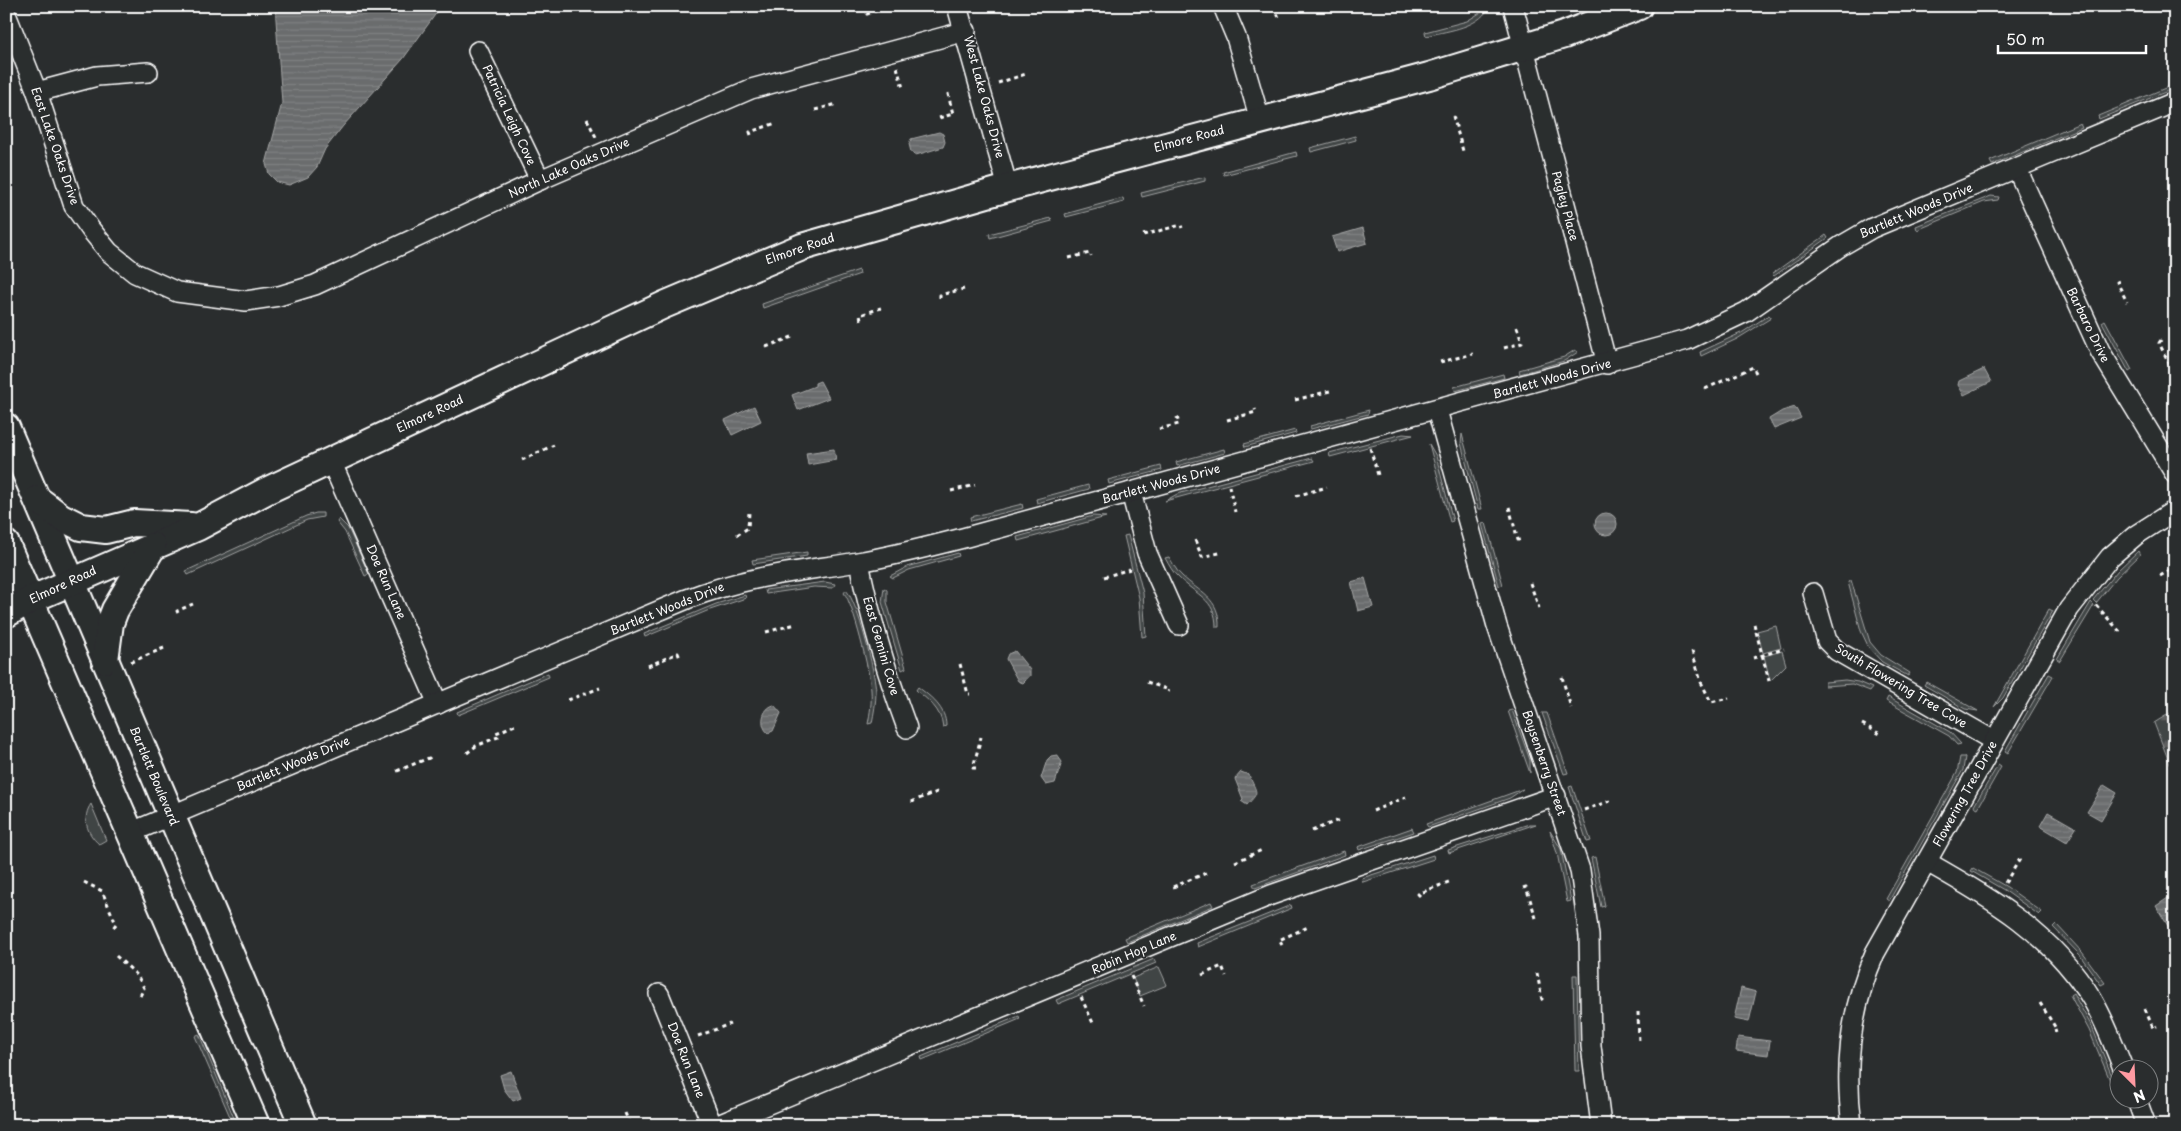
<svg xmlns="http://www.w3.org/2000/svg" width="2181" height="1131" font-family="'Playpen Sans',sans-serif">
<defs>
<pattern id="forest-firs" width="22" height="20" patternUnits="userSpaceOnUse" patternTransform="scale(1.25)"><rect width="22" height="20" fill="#414445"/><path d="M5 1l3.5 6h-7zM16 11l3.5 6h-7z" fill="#5e6061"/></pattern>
<pattern id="water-rules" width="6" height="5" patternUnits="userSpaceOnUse" patternTransform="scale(1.25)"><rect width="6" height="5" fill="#6a6c6d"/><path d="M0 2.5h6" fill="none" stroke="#808283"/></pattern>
</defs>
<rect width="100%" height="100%" fill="#2a2d2e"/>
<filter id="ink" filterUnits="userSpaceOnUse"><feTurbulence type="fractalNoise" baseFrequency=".02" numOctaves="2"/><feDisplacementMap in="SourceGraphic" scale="10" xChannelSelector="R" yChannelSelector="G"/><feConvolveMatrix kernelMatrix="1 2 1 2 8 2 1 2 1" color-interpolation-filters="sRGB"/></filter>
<g filter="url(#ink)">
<g fill="#414445" stroke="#a0a2a2">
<path d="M1483,11L1486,12C1473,29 1445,31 1426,36L1425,32L1467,21Z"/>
<polygon points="2175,84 2175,88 2099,119 2098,116"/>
<polygon points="2080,123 2082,127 1992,165 1990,161"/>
<polygon points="1355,136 1356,140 1311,152 1310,148"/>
<polygon points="1296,152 1297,156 1224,175 1223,172"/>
<polygon points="1205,177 1205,181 1142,197 1141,193"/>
<polygon points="1991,196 1999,197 1998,200 1984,202 1917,230 1916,226"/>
<polygon points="1123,198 1124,202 1066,217 1065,214"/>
<polygon points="1051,218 1052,221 990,238 989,234"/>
<polygon points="1826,235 1828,238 1774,276 1772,274"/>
<polygon points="859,270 860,274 763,308 762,304"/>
<polygon points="1769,315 1771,318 1737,339 1701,356 1700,352 1743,332"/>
<polygon points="2105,320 2132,370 2129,372 2102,322"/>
<polygon points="1575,350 1578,352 1564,361 1520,374 1519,370 1564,357"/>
<polygon points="1503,374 1504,378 1455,391 1454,387"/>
<polygon points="1369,410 1368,414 1311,429 1310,426"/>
<polygon points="1295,430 1296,433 1245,447 1244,444"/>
<polygon points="1403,434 1413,435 1330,457 1329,453"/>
<polygon points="1462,434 1482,509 1478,509 1461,443"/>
<polygon points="1429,444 1436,456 1453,521 1450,522"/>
<polygon points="1224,449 1225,453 1177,466 1176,462"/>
<polygon points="1312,458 1314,461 1165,501 1177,494"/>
<polygon points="1161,466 1162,470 1109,484 1108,480"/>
<polygon points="1088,485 1089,489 1037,503 1036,499"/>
<polygon points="1022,504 1023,508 971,521 970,517"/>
<polygon points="316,513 323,513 323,517 307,520 188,575 186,571 306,516"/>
<polygon points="1093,516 1106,517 1018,541 1017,537"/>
<polygon points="339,519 348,528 369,574 365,576 345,532 337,522"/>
<polygon points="1486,523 1503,585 1499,586 1482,524"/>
<polygon points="1128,535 1143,593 1146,636 1142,637 1139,598 1124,536"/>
<polygon points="2138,551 2140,555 2117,577 2096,603 2093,600 2118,570"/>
<polygon points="807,552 807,556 753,564 752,560"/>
<polygon points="958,553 959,556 909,570 893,578 890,576 907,567"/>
<path d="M1169,557C1173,563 1176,571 1182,576C1200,593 1220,598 1219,627H1216C1216,599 1196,595 1179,578C1173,573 1169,565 1165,558Z"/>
<polygon points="1851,580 1870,642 1881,655 1910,673 1908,676 1882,662 1869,648 1861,631 1848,582"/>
<polygon points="825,582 835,584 833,588 814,587 766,594 765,590"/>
<polygon points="884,588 887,590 887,602 906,668 902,670 882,602"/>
<path d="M846,590C858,603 875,671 876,692C876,702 874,713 872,723L868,724C870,713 872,702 871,690C870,673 853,603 844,593Z"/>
<polygon points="745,595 746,598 707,611 645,637 644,634 716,604"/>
<polygon points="2091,602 2094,605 2060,661 2057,659"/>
<polygon points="2049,609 2053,611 2003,698 1994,707"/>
<polygon points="1776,626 1781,648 1763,653 1757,631"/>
<polygon points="1782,651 1786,665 1770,681 1764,656"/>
<polygon points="548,673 549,677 458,715 457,712"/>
<polygon points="2049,674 2053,676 2008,753 2005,751"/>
<polygon points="1845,680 1858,682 1872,688 1870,691 1852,684 1825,686 1825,682"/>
<polygon points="1926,682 1978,711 1965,709 1924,685"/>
<path d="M918,687C931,697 946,708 946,726L943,727C941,709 928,700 916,690Z"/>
<polygon points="1888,697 1950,732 1961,744 1957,745 1949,736 1886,701"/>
<polygon points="1512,710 1530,760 1530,773 1508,711"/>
<polygon points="1542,713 1547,713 1568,773 1564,774"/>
<polygon points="1960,757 1965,757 1963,770 1889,901 1886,899 1957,773"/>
<polygon points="1998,765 2001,767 1978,808 1974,806"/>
<polygon points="1572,786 1591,841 1587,842 1569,787"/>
<polygon points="1523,789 1510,798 1428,827 1426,824"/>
<path d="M91,804L106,840L99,844C86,833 82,817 91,804Z"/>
<polygon points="1529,824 1536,824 1449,853 1448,850"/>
<polygon points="1412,828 1414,832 1359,850 1358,847"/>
<polygon points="1550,831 1561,849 1571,901 1567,902 1557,853"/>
<polygon points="1344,851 1345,855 1255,888 1253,884"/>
<polygon points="1433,855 1434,859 1363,882 1362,878"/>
<polygon points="1595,857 1605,906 1601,907 1591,858"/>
<polygon points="1973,868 2007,887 2042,912 2039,915 2004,890 1971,871"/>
<polygon points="1211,902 1213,906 1127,942 1125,938"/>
<polygon points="1291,905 1292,908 1198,947 1197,943"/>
<polygon points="2056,924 2082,952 2105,983 2101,985 2079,954 2053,927"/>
<polygon points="1154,959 1156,963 1058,1004 1056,1000"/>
<polygon points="1159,967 1167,985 1140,996 1133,978"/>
<polygon points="1573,975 1577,975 1579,1071 1575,1071"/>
<polygon points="2073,993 2092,1027 2118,1091 2117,1097 2089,1030 2070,995"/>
<polygon points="1019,1016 1020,1019 922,1060 921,1057"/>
<polygon points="199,1034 234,1118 231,1119 195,1036"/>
</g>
<polygon fill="url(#forest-firs)" stroke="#a0a2a2" points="2175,710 2175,777 2154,723"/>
<g fill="url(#water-rules)" stroke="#a6a7a7">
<polygon points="275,6 446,6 440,8 403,59 343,126 325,149 317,167 308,177 289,185 277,182 269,174 266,164 282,103"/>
<polygon points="939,132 943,134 945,142 943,147 916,155 911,152 909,144 911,139"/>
<polygon points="1363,228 1367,243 1337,252 1332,237"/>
<polygon points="1984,369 1991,382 1964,395 1958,385 1959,381"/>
<polygon points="820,381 829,398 798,410 792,395 815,386 815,383"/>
<polygon points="754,406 761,421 732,435 725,420"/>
<polygon points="1795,407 1801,418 1774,429 1769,419 1782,411"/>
<polygon points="834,449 836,460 808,465 806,453"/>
<circle cx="1606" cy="524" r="11"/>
<polygon points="1365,578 1373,607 1358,611 1351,582"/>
<polygon points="1015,651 1030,670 1030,676 1023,683 1018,681 1006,659 1008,654"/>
<path d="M774,705L781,713L773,731L768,733C759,725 762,708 774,705Z"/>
<polygon points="1057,755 1062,762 1055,783 1046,785 1041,778 1047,760 1051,756"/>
<path d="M1241,772L1249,775C1257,794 1260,791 1247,805L1241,801L1243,799L1235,779Z"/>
<polygon points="2104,785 2117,793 2101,820 2087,812"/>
<polygon points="2048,812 2076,828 2067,842 2040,826"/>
<polygon points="2171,896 2175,902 2174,936 2156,906"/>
<polygon points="1741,988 1756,992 1749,1022 1734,1019"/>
<polygon points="1738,1037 1770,1041 1768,1055 1736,1051"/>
<polygon points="511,1071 521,1098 513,1101 504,1089 500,1075"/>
</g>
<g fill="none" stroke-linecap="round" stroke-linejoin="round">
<g stroke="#fff" stroke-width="22">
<g id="street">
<polyline points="957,6 1008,188"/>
<polyline points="1223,6 1236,37 1260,120"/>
<polyline points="1513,6 1607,364"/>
<polyline points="6,14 37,92 74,206 91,230 109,252 135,273 177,292 246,301 279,296 315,285 540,180 751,89 966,31"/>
<polyline points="478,51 540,180"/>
<polyline points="37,92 97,76 148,72"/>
<polyline points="2017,169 2100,351 2175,474"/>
<polyline points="1437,410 1497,626 1580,870 1589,936 1591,1046 1601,1125"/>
<polyline points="331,461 438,704"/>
<polyline points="1131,492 1147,553 1179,625"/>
<path d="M859,562C870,619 887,674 907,728"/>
<polyline points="1813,593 1827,641 1837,651 1994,741"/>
<path d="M132,832L687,599C747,576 796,572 858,562C893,556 928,547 963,538L1687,340L1746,312L1841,246L1872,228L2175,102"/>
<path d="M1927,862C1991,898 2053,934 2092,999C2105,1021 2114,1045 2123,1068"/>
<polyline points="659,994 712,1125"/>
<polyline points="2136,1098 2146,1125"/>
<polyline points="718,1125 1271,895 1556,796"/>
<path d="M1852,1125C1844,1066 1851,1007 1875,953L2069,609L2110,557L2136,535L2175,510"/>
</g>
</g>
<g stroke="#fff" stroke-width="30">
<g id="secondary">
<polyline points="6,427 303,1125"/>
<polyline points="37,499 61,517 81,527 106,530 134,523 191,526"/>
<polyline points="6,544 256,1125"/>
<polyline points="6,614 30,600 198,527 266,491 664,305 802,247 1008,188 1429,76 1564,35 1639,6"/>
<polyline points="105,660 110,623 115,610 153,546"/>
</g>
</g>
<g stroke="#fff" stroke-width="3" stroke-dasharray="4 4" stroke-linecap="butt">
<polyline points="863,6 867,14 887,7"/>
<polyline points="996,6 998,10"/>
<polyline points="1274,6 1280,20"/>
<polyline points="897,67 903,88"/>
<polyline points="998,83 1026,74"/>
<polyline points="815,110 837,104"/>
<polyline points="1453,116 1463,151"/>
<polyline points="939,118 953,114 947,90"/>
<polyline points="587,119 596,137"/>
<polyline points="751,135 750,132 776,123"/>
<polyline points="1143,235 1181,225 1182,228"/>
<polyline points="1069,258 1090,253 1091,256"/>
<polyline points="2119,281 2117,282 2127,302"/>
<polyline points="940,298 940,295 964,289"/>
<polyline points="861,320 860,315 881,308"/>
<polyline points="2161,340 2159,343 2170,365"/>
<polyline points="766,347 792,337"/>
<polyline points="1504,348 1522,343 1517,327"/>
<polyline points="1440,362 1473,354"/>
<polyline points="1705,389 1753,367 1756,373"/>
<polyline points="1295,400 1330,391"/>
<polyline points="1227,420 1256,412 1255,409"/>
<polyline points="1159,429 1179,424 1177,417"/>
<polyline points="1370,448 1378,475"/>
<polyline points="522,460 554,445"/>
<polyline points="1229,486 1235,512"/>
<polyline points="951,491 975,485"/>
<polyline points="1296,496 1327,487"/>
<polyline points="1509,507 1518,540 1521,539"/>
<polyline points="737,535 748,528 749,512"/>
<polyline points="1195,540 1202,557 1223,552"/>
<polyline points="2160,576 2175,567"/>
<polyline points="1104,577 1130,569"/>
<polyline points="1530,583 1539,608"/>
<polyline points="2096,605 2122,634"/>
<polyline points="178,613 177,611 193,604"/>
<polyline points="1754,624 1769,681"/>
<polyline points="766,632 796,624"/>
<polyline points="1692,651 1701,682 1711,702 1729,698"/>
<polyline points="1753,658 1784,649"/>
<polyline points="131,662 164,648"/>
<polyline points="960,664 968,694 970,694"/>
<polyline points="648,666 678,653 680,658"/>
<polyline points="1562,677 1571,708"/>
<polyline points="1147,682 1169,690 1168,692"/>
<polyline points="568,700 600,688"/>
<polyline points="1862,724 1882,735"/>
<polyline points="467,753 476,746 498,737 496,733 515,725 516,727"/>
<polyline points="976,768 973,768 981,737"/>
<polyline points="397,771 429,758 431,761"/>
<polyline points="913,803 913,801 940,791"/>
<polyline points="1584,810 1610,801"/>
<polyline points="1373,811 1406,797"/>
<polyline points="1312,831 1339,820"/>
<polyline points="1235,862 1262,850"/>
<polyline points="84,882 102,891 116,924 113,928"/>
<polyline points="2005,883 2020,859"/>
<polyline points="1173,887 1206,873"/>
<polyline points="1523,888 1526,887 1536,918"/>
<polyline points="1420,896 1418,894 1451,881"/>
<polyline points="1282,945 1279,940 1308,927"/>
<polyline points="116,956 137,975 144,988 140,996"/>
<polyline points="1537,973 1542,999 1540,1000"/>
<polyline points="1202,975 1222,966 1226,976"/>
<polyline points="1131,976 1144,1006"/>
<polyline points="1081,997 1093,1023"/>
<polyline points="2040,1003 2057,1030 2054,1031"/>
<polyline points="2145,1009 2153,1028 2157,1026"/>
<polyline points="1638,1012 1639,1044"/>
<polyline points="698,1036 730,1024"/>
<polyline points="625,1113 630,1125"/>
<polyline points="9,1123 9,1125"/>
</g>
<use href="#street" stroke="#2a2d2e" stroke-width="19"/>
<use href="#secondary" stroke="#2a2d2e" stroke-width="26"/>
</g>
</g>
<g text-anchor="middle" stroke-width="4" stroke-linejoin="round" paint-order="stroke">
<g font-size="12" fill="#fff" stroke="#2a2d2e">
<text transform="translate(984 97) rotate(75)" y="4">West Lake Oaks Drive</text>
<text transform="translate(509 115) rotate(65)" y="4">Patricia Leigh Cove</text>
<text transform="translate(1189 139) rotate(-15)" y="4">Elmore Road</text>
<text transform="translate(55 146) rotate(71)" y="4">East Lake Oaks Drive</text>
<text transform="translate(569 168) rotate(-24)" y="4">North Lake Oaks Drive</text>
<text transform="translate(1565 206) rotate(75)" y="4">Pagley Place</text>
<text transform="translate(1916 211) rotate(-23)" y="4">Bartlett Woods Drive</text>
<text transform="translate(800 249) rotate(-19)" y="4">Elmore Road</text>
<text transform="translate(2088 325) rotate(64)" y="4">Barbaro Drive</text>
<text transform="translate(1552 379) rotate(-15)" y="4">Bartlett Woods Drive</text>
<text transform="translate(430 414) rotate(-25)" y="4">Elmore Road</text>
<text transform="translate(1161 484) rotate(-15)" y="4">Bartlett Woods Drive</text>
<text transform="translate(386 582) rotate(66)" y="4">Doe Run Lane</text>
<text transform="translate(63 585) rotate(-25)" y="4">Elmore Road</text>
<text transform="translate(667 609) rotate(-22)" y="4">Bartlett Woods Drive</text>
<text transform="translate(881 646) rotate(74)" y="4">East Gemini Cove</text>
<text transform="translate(1901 686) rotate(31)" y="4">South Flowering Tree Cove</text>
<text transform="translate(1544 763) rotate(71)" y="4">Boysenberry Street</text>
<text transform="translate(293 764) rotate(-23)" y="4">Bartlett Woods Drive</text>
<text transform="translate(154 776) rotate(67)" y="4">Bartlett Boulevard</text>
<text transform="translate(1965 794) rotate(-61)" y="4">Flowering Tree Drive</text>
<text transform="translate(1134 953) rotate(-23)" y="4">Robin Hop Lane</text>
<text transform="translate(686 1060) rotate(68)" y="4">Doe Run Lane</text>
</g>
</g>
<rect width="2181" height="1131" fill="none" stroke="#2a2d2e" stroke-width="25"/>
<rect x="12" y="12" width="2156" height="1106" fill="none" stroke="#fff" stroke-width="2" filter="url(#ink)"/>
<g transform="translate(2134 1084) rotate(156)"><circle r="24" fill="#2a2d2e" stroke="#7f8182"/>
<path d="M0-4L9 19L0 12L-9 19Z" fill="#ff9aa2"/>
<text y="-8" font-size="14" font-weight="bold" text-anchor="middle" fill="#ffffff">N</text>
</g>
<path d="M1998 45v8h148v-8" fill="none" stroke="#ffffff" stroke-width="2.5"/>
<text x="2006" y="45" font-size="15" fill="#ffffff" stroke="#2a2d2e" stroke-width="4" paint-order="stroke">50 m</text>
</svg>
